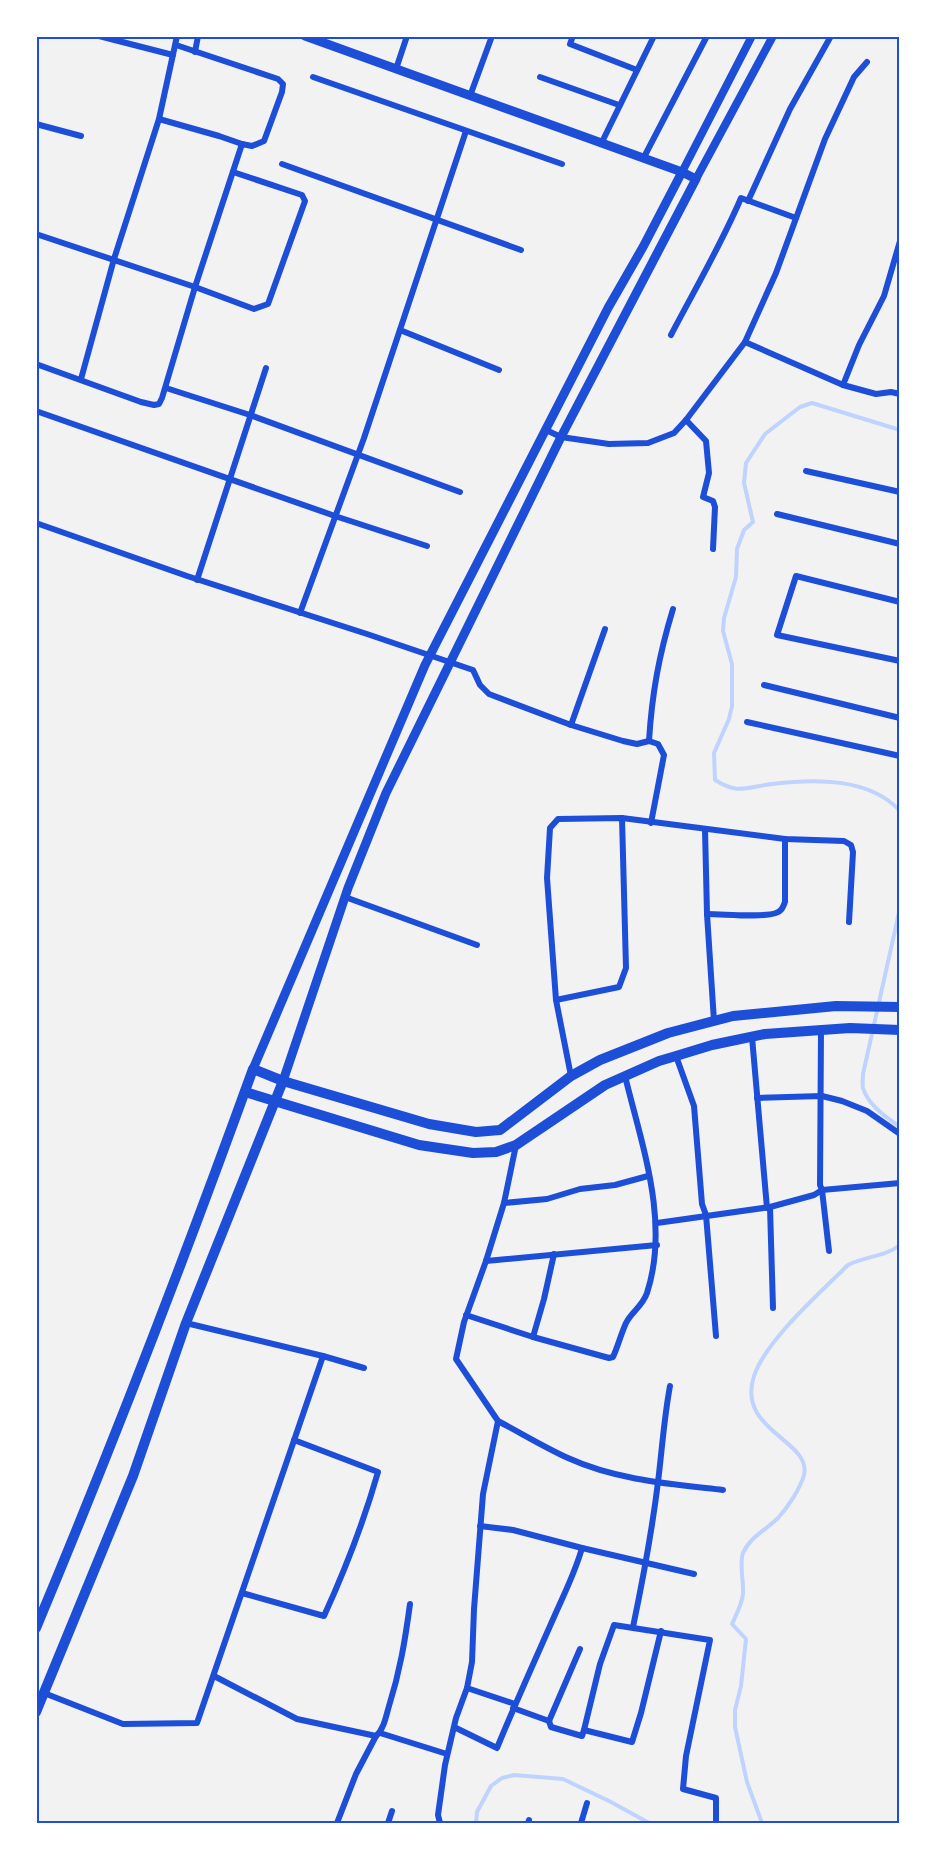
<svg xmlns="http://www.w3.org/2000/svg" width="936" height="1859" font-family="Signika,sans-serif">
<rect width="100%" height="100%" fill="#f2f2f2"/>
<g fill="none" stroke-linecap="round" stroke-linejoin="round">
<g stroke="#bfd3fe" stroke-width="4">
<path d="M900,430L812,403L800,407L765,434L746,463L744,483L753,522L744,530L737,549L736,577L724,618L723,631L732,664V706L729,719L714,753L715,780C739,795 746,787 772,784C814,779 869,777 900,811"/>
<path d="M900,908L863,1074C863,1078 862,1084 863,1088C868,1105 887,1118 900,1127"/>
<polyline points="476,1823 477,1812 491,1786 502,1778 514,1775 563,1779 611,1802 649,1823"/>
<path d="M762,1823L747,1782L735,1727V1710L741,1686L746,1639L732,1624C736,1615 742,1604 743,1594C744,1582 739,1564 743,1553C750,1537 766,1530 778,1518C788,1507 800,1489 804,1475C812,1440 736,1431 754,1376C766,1340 821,1292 848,1265C865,1256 885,1257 900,1245"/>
</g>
<g stroke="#1d4ed8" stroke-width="6">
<polyline points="99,36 173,55"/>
<polyline points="573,36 570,44 637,70"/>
<polyline points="195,52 198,36"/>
<polyline points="396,69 407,36"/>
<polyline points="313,77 562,164"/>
<polyline points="540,77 619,105"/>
<polyline points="470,96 492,36"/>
<polyline points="159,119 219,136 242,144"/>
<polyline points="36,124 81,136"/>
<polyline points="601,144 654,36"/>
<polyline points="643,159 707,36"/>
<polyline points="282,164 521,250"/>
<polyline points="748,201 790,109 831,36"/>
<polyline points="36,234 195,287 254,309 268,304 305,201 302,195 233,172"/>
<polyline points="400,330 499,370"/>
<path d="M671,335C695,289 721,245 741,198L796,218"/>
<polyline points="745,342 843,385 876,394 891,392 900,394"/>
<polyline points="36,364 141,402 154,405 159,404 162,398 195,287 242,144 252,146 264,141 282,92 283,84 278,79 176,45"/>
<polyline points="81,379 114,259 159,119 177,36"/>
<polyline points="843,385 859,345 884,296 900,241"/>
<polyline points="166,388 250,415 460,492"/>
<polyline points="36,411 335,516 427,546"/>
<polyline points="686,420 706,441 709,473 703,497 713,501 715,507 713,549"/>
<polyline points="546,430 561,437 609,444 648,443 674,433 686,420 745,342 776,273 825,139 854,77 867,62"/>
<polyline points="806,471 900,492"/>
<polyline points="777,514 900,544"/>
<polyline points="36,523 187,576 367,634 473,670 480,685 489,694 571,725 623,741 637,744 649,741 658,744 664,755 651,823"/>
<polyline points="197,580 266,368"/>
<polyline points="900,602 796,576 777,635 900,661"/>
<polyline points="300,613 364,438 466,131"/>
<polyline points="764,685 900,718"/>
<polyline points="747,722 900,756"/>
<polyline points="571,725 605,629"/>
<path d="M649,741C652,693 659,655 673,609"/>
<polyline points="705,829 707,914 714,1021"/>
<polyline points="345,897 477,945"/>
<path d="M707,914C725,914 761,918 776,913C782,911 783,907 785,902V839"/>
<polyline points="556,1000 619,987 626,968 622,818"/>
<polyline points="821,1030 820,1185 822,1190 829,1251"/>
<polyline points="752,1037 767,1208"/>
<polyline points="676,1056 694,1106 702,1204 706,1215 716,1336"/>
<polyline points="571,1076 556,1000 547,878 550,828 558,819 622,818 785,839 844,841 851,845 853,852 849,922"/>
<polyline points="757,1098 822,1096 842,1101 867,1111 900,1134"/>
<polyline points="504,1203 547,1199 580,1189 615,1185 648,1176"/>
<polyline points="770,1207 773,1308"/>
<polyline points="657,1223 770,1207 814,1195 822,1190 900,1183"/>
<polyline points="486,1261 657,1245"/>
<path d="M466,1315L533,1337L609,1358L613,1357C618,1346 621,1334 626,1323C632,1311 642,1307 647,1293C670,1222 642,1146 625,1076"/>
<polyline points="186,1323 323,1356 364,1368"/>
<polyline points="533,1337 544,1299 554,1254"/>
<path d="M498,1421C521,1433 544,1447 568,1458C616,1480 671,1484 723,1490"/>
<polyline points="582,1548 694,1574"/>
<path d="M242,1593L324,1616C345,1570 364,1521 378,1472L294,1440"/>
<path d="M633,1627C643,1579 652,1531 658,1482C662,1450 664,1418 670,1386"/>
<polyline points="214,1676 297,1719 376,1736"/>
<polyline points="467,1688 515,1704"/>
<polyline points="44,1693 123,1724 197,1723 323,1356"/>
<polyline points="513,1708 549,1721 551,1727 582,1736 584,1730 632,1742 641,1713 661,1631"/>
<polyline points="549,1721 580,1649"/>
<path d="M454,1727L497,1748C515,1704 535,1660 554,1617C564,1594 575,1573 582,1548L513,1530L480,1526"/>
<polyline points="584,1730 600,1664 614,1625 710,1640 686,1756 683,1789 716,1798 716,1823"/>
<polyline points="380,1733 447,1754"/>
<path d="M337,1823L356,1774L376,1736C384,1729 386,1716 389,1706C400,1671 405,1641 410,1604"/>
<polyline points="388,1823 392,1811"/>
<polyline points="440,1823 438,1815 445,1765 456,1718 467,1688 472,1662 474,1609 483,1494 498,1421 456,1359 464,1322 486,1261 504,1203 516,1145"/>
<polyline points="528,1823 529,1820"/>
<polyline points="581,1823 587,1803"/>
</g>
<g stroke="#1d4ed8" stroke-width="8">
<polyline points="682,172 752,36"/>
<polyline points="696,179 773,36"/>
</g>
<g stroke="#1d4ed8" stroke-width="9">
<polyline points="253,1069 425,665 608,308 643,247 682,172"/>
<polyline points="283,1081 348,888 386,793 561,437 696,179 682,172 305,36"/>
</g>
<g stroke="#1d4ed8" stroke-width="10">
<polyline points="245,1092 419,1145 473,1153 496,1152 516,1145 605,1085 659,1061 676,1056 712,1045 765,1034 850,1028 900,1030"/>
<path d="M36,1628C113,1444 185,1257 253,1069L283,1081L429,1124L476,1132L500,1130L571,1076L600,1060L668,1033L733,1016L836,1006L900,1007"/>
<polyline points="36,1712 133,1476 186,1323 283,1081"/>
</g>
</g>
<rect width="936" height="1859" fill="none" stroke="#ffffff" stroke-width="75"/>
<rect x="38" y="38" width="860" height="1784" fill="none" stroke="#1d4ed8" stroke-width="2"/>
</svg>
